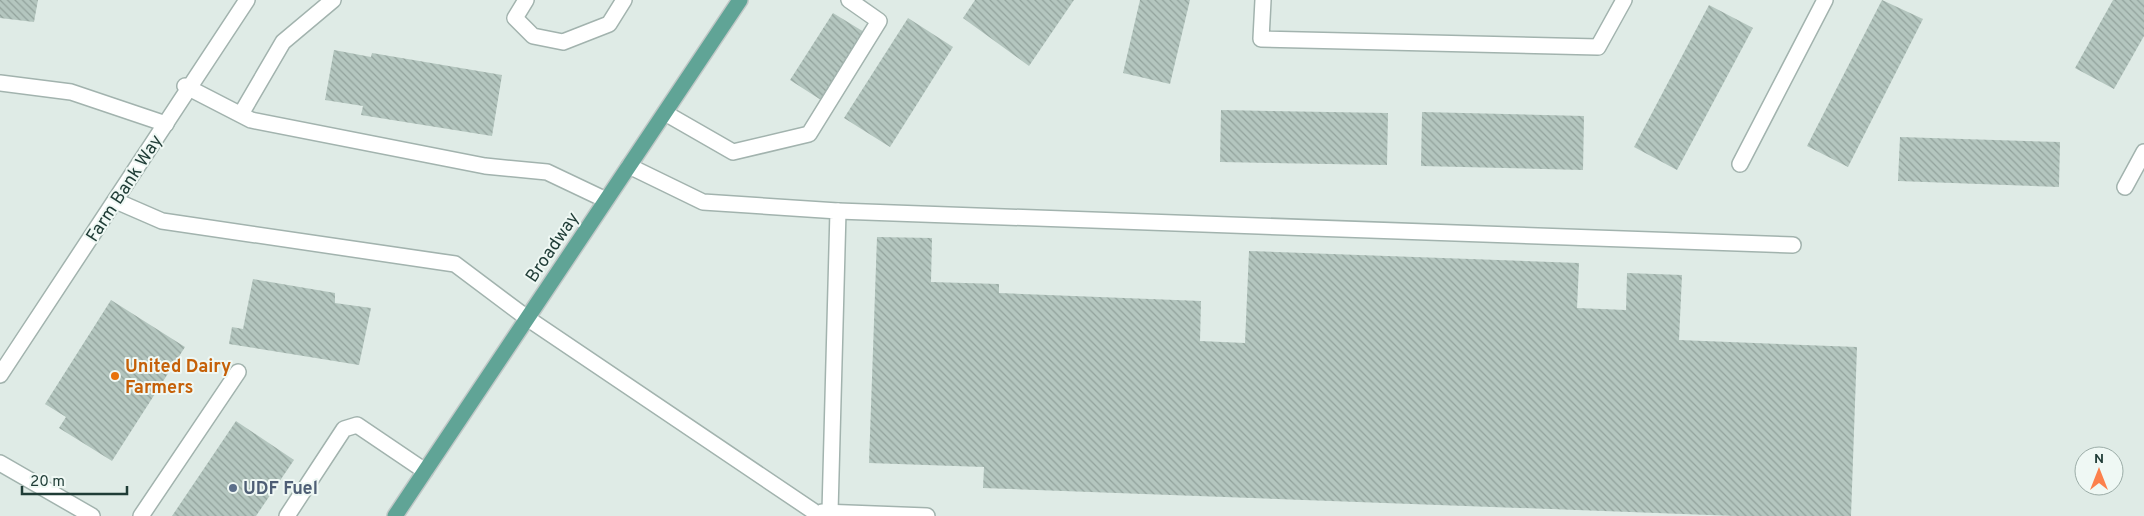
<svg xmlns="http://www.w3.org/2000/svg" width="2144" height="516" font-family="Overpass,sans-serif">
<defs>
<pattern id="building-back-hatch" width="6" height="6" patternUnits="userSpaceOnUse" patternTransform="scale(1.25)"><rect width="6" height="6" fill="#b4c6bf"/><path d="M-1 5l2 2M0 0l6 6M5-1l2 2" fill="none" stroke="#92a29c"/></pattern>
</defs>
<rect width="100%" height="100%" fill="#dfebe6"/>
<g fill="url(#building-back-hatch)">
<polygon points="0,0 38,0 34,22 0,18"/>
<polygon points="975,0 1074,0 1029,66 963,18"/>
<polygon points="1140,0 1190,0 1170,84 1123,73"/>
<polygon points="1882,0 1923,19 1848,167 1807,146"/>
<polygon points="2113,0 2144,0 2144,36 2114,89 2075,68"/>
<polygon points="1709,5 1753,28 1677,170 1634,147"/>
<polygon points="833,13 864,32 821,100 790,80"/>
<polygon points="908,18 953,47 890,147 844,118"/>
<polygon points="334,50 371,57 372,53 502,75 492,136 361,115 363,106 325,100"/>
<polygon points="1221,110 1388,113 1387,165 1220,162"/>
<polygon points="1422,112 1584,116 1583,170 1421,166"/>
<polygon points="1900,137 2060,142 2059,187 1898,181"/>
<polygon points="877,237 932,238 931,282 999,284 999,293 1201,301 1200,341 1245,343 1249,251 1579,263 1577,308 1626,310 1627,273 1682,275 1679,340 1857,347 1851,516 1736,516 983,488 984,467 869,463"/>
<polygon points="253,279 335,293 335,303 371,308 359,365 229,344 232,327 243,329"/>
<polygon points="111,300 185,347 112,461 59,428 66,417 45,404"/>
<polygon points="236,421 294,460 256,516 172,516"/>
</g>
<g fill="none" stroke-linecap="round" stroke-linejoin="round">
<g stroke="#a2b3ae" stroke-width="18">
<g id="service">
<polyline points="526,0 515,18 533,36 563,42 609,24 624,0"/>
<polyline points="1263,0 1261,39 1598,47 1624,0"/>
<polyline points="0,83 71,92 166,124"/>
<polyline points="185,86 251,120 485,166 547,172 606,200"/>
<polyline points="665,113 733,152 809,134 879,21 849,0"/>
<polyline points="241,114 283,42 333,0"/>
<polyline points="1740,164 1825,0"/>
<polyline points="629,166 703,202 838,211 830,512"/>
<polyline points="2125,187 2144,152"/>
<polyline points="116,201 162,221 455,264 527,318 813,511"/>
<polyline points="838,211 1793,245"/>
<polyline points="0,463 92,516"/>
<polyline points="822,512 927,516"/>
<polyline points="141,516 238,372"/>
<polyline points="287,516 344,429 357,425 425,471"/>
</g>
</g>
<g stroke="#a2b3ae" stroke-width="18">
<polyline id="minor" points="0,375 247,0"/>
</g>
<g stroke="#c0c8c7" stroke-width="18">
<polyline id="primary" points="395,516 740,0"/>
</g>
<use href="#service" stroke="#fff" stroke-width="15"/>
<use href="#minor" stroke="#fff" stroke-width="15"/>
<use href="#primary" stroke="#60a496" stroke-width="15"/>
</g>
<circle fill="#e8710a" stroke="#eff8f4" stroke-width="2" cx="115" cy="376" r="5"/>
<circle fill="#5c6f8a" stroke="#eff8f4" stroke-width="2" cx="233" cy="488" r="5"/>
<g text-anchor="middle" stroke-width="4" stroke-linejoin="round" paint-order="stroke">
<g font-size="18" fill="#1f3c36" stroke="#eff8f4">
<text transform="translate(124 188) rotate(-57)" y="6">Farm Bank Way</text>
<text transform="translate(552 247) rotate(-56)" y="6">Broadway</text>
</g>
<g font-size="18" font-weight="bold" fill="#c56008" stroke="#eff8f4" text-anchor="start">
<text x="125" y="372">United Dairy<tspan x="125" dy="21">Farmers</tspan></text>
</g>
<g font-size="18" font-weight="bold" fill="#4e5e75" stroke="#eff8f4" text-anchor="start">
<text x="243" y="494">UDF Fuel</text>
</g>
</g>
<g transform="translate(2099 471)"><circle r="24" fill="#eff8f4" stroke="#9cada8"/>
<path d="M0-4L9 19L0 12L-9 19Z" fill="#fc804c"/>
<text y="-8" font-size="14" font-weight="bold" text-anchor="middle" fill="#1f3c36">N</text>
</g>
<path d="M22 486v8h105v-8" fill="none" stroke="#1f3c36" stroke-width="2.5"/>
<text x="30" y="486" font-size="15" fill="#1f3c36" stroke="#eff8f4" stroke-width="4" paint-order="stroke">20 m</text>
</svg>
